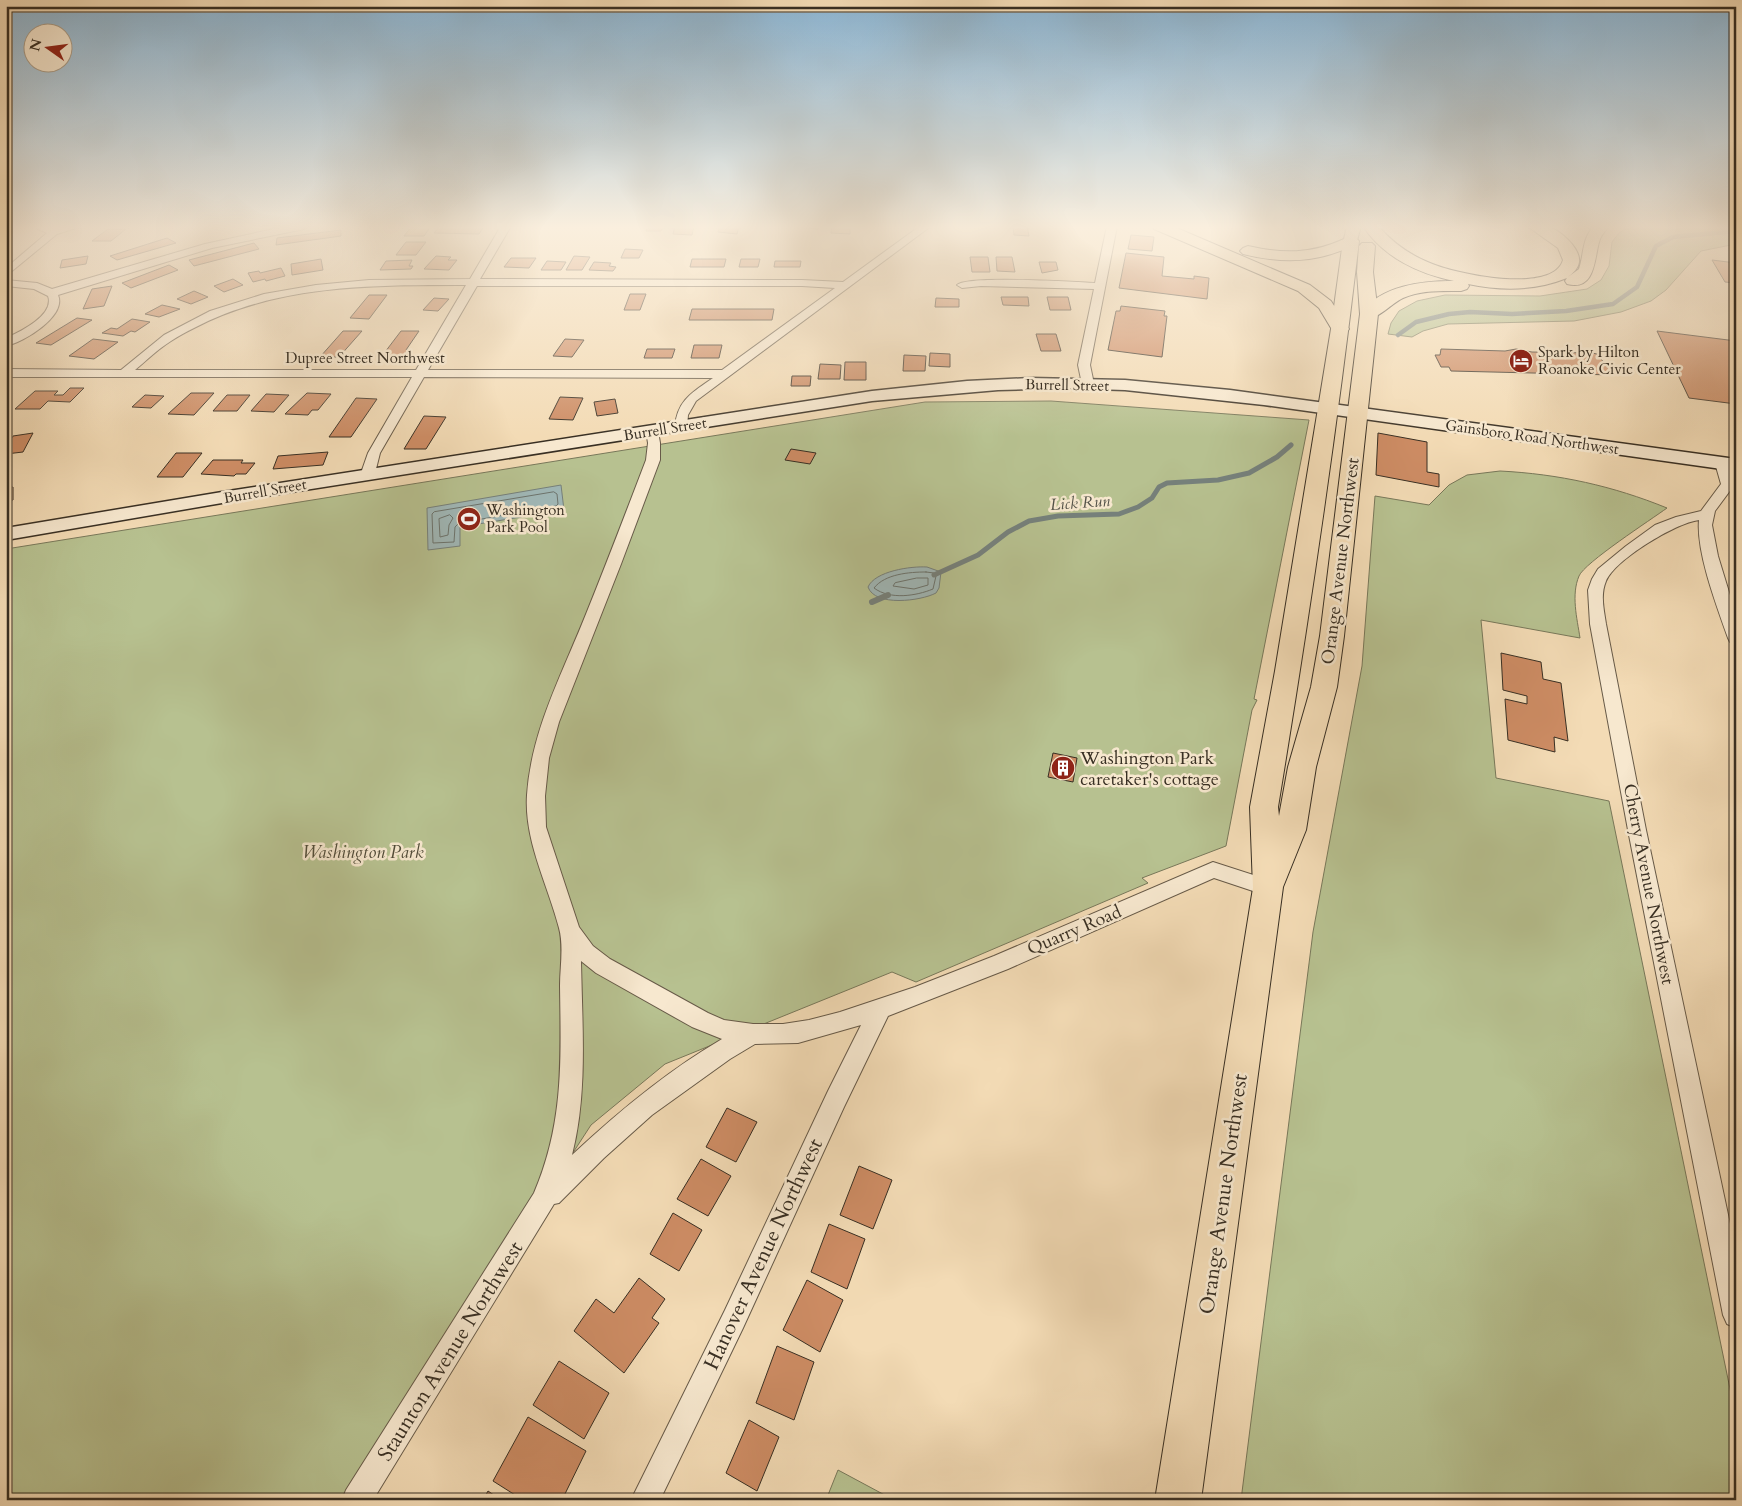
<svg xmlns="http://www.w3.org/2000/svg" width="1742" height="1506" font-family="Cardo,serif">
<rect width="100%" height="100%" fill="#f3dbb5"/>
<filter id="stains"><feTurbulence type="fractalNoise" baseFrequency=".004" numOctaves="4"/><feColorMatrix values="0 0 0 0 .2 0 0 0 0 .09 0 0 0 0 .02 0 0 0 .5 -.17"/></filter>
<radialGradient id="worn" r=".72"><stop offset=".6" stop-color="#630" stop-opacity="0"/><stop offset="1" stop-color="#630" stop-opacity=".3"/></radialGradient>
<g fill="#b7c190" stroke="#78785a">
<polygon points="1630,226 1736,226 1736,244 1701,251 1666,290 1651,301 1621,312 1574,321 1448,324 1423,331 1412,337 1388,334 1391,323 1399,311 1417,301 1445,295 1540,296 1587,289 1601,280 1609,266 1612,242 1619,233"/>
<polygon points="1051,401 1309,420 1254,699 1257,700 1252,710 1226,846 1142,878 1148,883 916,982 892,972 665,1064 591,1125 347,1500 6,1500 6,549 925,402"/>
<path d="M1500,471C1559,474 1613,486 1667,508C1652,519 1584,563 1579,576C1571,595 1577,618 1580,638L1481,620L1496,778L1609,801L1736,1418V1500H1241L1313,932L1362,666L1375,496L1429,505L1449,485L1467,475Z"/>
<polygon points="838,1470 894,1500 826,1500"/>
</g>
<g fill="#a0b8b8" stroke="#76817c">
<polygon points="561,485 564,510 460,527 460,546 428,550 427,508"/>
<path d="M927,567L941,572L939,588L936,593C921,601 875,607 868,587C875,571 911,566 927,567Z"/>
</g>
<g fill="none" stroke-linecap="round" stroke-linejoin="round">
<g stroke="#6c746e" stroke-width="1">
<polygon points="554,492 557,494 558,504 556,506 459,523 455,527 454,542 433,543 432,514 434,512"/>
<polygon points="450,515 453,518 449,525 448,535 440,537 439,519"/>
<path d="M926,572L934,573L936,576L933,589C916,596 890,600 874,588C885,574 909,572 926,572Z"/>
<polygon points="917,578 928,578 928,585 914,589 893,586 895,583"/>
</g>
<polyline stroke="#76817c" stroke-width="4.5" points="1398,335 1416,322 1449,314 1470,312 1512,314 1566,311 1613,304 1637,287 1656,246 1673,237 1736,231"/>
<polyline stroke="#76817c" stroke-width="5" points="934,575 978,555 1008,532 1029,521 1058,516 1119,514 1138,507 1152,498 1159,487 1167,483 1218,480 1249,473 1277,457 1291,445"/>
<polyline stroke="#76817c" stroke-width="6" points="872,602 888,595"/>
</g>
<g fill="#cd8c64" stroke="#382f23">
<polygon points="412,226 431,226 424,236 404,236"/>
<polygon points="440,226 484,226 479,234 434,233"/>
<polygon points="648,226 664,226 661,231 646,231"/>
<polygon points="675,226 694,226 692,235 673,234"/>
<polygon points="720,226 739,226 737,234 718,232"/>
<polygon points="787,226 819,226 818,229"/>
<polygon points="832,226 850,226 850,234 831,233"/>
<polygon points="1013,226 1027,226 1029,236 1014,235"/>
<polygon points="108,229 126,229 111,241 92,241"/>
<polygon points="341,230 341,236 276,245 277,238"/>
<polygon points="1131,235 1154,237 1152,251 1128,249"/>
<polygon points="167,238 176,243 117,260 110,256"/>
<polygon points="406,242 426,242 416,255 396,255"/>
<polygon points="254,243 259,249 194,266 189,260"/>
<polygon points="625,249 643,250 639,258 621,258"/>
<polygon points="1126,253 1164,257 1162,276 1194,279 1194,276 1209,278 1207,299 1119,288"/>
<polygon points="88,256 86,264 60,268 62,260"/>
<polygon points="436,256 451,257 448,260 457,260 449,270 424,269"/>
<polygon points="574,256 590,257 582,270 566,270"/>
<polygon points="970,257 988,257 990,272 972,272"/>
<polygon points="996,257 1012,257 1015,272 997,271"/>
<polygon points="511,258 536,258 529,268 504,267"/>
<polygon points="321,259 323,270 292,275 291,264"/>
<polygon points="692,259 726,259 724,267 690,267"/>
<polygon points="741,259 760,259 758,267 739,267"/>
<polygon points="412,260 409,266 413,266 411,269 380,270 386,261"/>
<polygon points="1712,260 1736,263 1736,283 1725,282"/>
<polygon points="547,261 566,262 561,270 541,270"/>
<polygon points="775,261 801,261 800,267 774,267"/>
<polygon points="594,262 611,263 609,266 616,267 613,271 589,270"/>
<polygon points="1039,262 1056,262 1058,270 1042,273"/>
<polygon points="169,265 178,270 131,288 122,283"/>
<polygon points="281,268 285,276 266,281 265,279 253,282 248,273 259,271 260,273"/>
<polygon points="233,279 243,285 224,292 214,286"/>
<polygon points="112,286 104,306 83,309 92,289"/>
<polygon points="194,291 208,297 191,304 177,299"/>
<polygon points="630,294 646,294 640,310 624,310"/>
<polygon points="369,295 387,295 369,319 350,318"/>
<polygon points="1001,297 1028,297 1029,306 1003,305"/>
<polygon points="1047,297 1068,297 1071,310 1050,310"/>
<polygon points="434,298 449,299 438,311 423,310"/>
<polygon points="936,298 959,299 959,307 935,307"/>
<polygon points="162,305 180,309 159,317 145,314"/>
<polygon points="1121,306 1165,311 1164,316 1167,316 1162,357 1108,350 1116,311 1120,311"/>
<polygon points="692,309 774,309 772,320 689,320"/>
<polygon points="77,318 92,320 51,345 36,343"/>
<polygon points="132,319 150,322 135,332 131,331 123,336 102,333 111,328 117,329"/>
<polygon points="343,331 362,331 339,357 320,357"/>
<polygon points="401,331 419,331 406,350 410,350 405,357 382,356"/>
<polygon points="1657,331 1736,341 1736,404 1689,398"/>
<polygon points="1036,334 1056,334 1061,351 1041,351"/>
<polygon points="93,339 118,342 94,359 69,356"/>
<polygon points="565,339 584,340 572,357 553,356"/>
<polygon points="694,345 722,345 719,358 691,358"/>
<polygon points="647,349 675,349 672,358 644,358"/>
<polygon points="1441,349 1505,351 1516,349 1532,352 1592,353 1597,354 1614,375 1451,371 1449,367 1441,367 1435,355 1440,355"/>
<polygon points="930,353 950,354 950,367 929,366"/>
<polygon points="904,355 926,356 925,371 903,371"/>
<polygon points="845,362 866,362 866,380 844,380"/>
<polygon points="820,364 841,365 840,379 818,379"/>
<polygon points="792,376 811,376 810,386 791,386"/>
<polygon points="70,388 84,388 70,402 48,401 40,409 15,409 35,391 58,391 54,395 63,395"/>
<polygon points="191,393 214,393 194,415 168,414"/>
<polygon points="307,393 331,394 318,410 312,410 308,415 285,414"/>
<polygon points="266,394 289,395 274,412 251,411"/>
<polygon points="145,395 164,396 151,408 132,407"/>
<polygon points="227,395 250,395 237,411 213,411"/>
<polygon points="560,397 583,398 573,420 549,419"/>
<polygon points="356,398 377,399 351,437 329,437"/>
<polygon points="615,399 618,413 597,416 594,402"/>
<polygon points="424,416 446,417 426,449 404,449"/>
<polygon points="33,433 23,452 6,454 6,448 13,436"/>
<polygon points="1378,433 1427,442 1427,472 1439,474 1439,487 1376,475"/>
<polygon points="791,449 816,453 810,464 785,460"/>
<polygon points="328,452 323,465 273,469 278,456"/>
<polygon points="176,453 202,453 183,477 157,477"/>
<polygon points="213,460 243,460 241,463 255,463 246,474 236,474 234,476 201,474"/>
<polygon points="13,487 13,500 6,502 6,488"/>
<polygon points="1501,653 1541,662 1543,679 1561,683 1568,741 1554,737 1555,752 1508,740 1505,699 1527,704 1527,696 1503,690"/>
<polygon points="1053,753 1077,758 1073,782 1048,777"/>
<polygon points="727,1108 757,1122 736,1162 706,1147"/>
<polygon points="701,1159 731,1176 708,1216 677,1199"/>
<polygon points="859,1166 892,1180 873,1229 840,1215"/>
<polygon points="673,1213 702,1230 679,1271 650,1254"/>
<polygon points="829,1224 865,1239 847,1289 811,1272"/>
<polygon points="639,1278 665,1299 652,1318 659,1323 624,1373 574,1331 596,1299 614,1313"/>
<polygon points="807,1280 843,1300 820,1352 783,1330"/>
<polygon points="777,1346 814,1362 794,1420 756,1403"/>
<polygon points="559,1361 609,1393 584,1439 533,1405"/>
<polygon points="528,1417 586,1451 562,1500 523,1500 493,1481"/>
<polygon points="749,1420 779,1437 757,1491 726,1473"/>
<polygon points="488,1491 501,1500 483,1500"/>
</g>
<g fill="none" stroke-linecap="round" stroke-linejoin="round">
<g stroke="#675a48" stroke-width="2">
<g id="street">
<path d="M43,226C56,229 68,226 82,226L57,234L6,276V268L47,233L38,229Z"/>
<path d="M288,226H309L304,229L212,248L58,295C67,316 24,342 6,346V338C20,332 55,315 48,296L34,289L6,286V280L37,283L52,289L205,244Z"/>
<path d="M501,226H511L480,279L802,280L843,282L920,226H931L696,401L688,415L687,427L681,431L675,427C677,400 693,392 713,378L424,377L380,453L375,473L368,477L361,473L368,453L412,377H6V369L121,370L164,335L210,311L264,294L316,285L369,280L470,279ZM466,285L416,370H135C147,360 158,349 171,341C178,336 186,332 194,328C278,284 374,285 466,285ZM477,286H802L835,288L722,370H428Z"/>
<path d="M1107,226H1117L1090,365L1094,384L1088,388L1082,384L1078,365L1094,289L981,286L962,288L957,285C967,275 1074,282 1095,283Z"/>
<path d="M652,427L658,431L660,443V460L621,564L559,722L549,758L545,796L546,827L579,927L593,946L610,959L708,1013L724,1020L753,1024H783L809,1020L840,1012L915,987L994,956L1213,862L1275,882L1278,888L1275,894L1268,896L1214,878L1008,969L888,1016L844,1107L743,1328L660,1500H631L725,1310L828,1091L861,1025L798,1043L755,1044L730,1059L652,1115L604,1158L559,1203L554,1204L373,1500H342L346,1490L534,1193C564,1123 561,1060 560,986C560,968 564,946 559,928C548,885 524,841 527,795C531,734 559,680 582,624C604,570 625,515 646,460L648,443L646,431ZM581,961L596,973L692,1027L722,1039C667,1071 618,1112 572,1155C588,1093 582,1025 581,961Z"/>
<path d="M1722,459L1729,463L1735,484L1715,511L1712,525L1718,556L1736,615V643L1730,642L1728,638C1717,607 1696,552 1699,520C1675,523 1615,560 1606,581C1600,595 1604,610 1606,624L1646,830L1736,1252V1328L1727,1324L1723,1315L1628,830L1590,624L1588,590L1592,579L1598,569L1626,546L1655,525L1676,517L1701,511L1721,484L1715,463Z"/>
</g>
</g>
<g stroke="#382f23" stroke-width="3">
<polygon id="secondary" points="1030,378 1125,380 1230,390 1736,459 1736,471 1264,405 1125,390 1062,388 998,390 872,401 222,503 6,540 6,528 222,492 872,391 967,381"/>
</g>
<g stroke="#382f23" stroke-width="2">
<path id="primary" d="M1351,236L1356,238L1359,241C1337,430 1309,619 1278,807L1279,816L1288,767L1311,687L1320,636L1360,314L1357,272L1359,246L1362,243H1372L1375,246L1373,272L1378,314L1344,636L1337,687L1316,767L1306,830L1283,887L1201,1500H1155L1253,888L1250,807L1275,671L1331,329L1343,241L1346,238Z"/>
</g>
<g stroke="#382f23" stroke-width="2">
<g id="highway">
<polygon points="1152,226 1172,226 1310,285 1331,301 1349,329 1346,333 1340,334 1334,333 1319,308 1298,291 1154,229"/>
<path d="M1347,226H1361L1356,244C1319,263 1283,264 1243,254L1240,251L1243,248L1248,246C1282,254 1312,254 1344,239Z"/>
<path d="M1363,226H1378C1393,243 1410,255 1430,263C1455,274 1553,295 1563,260L1558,248L1527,226C1533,226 1540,225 1546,226C1559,229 1581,248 1579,262C1578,269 1573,273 1568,277L1579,269C1584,254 1582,238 1594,226H1609C1606,230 1602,234 1600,239C1594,255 1597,292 1567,284L1565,281L1567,278C1535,291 1501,291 1468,284L1469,286L1467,289L1461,291C1442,291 1421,290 1403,298C1390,304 1378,321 1363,318L1360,314C1381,285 1422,281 1454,281C1419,274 1383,257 1363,226Z"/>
</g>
</g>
<use href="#street" fill="#f7e8cf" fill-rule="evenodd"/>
<use href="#secondary" fill="#f7e8cf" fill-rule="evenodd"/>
<use href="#primary" fill="#f3dbb5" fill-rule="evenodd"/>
<use href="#highway" fill="#f3dbb5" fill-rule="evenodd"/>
</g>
<linearGradient id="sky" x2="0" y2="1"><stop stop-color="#8bb6d5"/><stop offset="0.52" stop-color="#faefde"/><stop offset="1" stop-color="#faefde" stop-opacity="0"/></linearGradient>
<rect width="1742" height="437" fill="url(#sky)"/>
<defs>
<g id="hotel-disc" transform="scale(1.25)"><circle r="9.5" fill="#8f2418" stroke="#f7e8cf"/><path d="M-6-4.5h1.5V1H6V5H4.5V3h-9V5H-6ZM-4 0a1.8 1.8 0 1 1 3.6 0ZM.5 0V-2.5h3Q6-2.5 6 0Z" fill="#fff"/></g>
<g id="stadium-disc" transform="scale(1.25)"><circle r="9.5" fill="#8f2418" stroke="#f7e8cf"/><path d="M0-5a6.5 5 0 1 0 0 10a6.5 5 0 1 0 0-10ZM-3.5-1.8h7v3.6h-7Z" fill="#fff"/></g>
<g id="building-disc" transform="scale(1.25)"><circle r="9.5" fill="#8f2418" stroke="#f7e8cf"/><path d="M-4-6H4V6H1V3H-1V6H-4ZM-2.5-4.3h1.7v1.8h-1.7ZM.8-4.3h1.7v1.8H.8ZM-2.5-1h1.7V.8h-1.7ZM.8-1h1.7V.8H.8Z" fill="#fff"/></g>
</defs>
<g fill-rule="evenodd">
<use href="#hotel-disc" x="1521" y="361"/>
<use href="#stadium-disc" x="469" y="519"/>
<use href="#building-disc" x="1063" y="768"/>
</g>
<g text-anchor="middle" stroke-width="5" stroke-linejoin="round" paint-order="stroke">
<g font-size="15" fill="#382f23" stroke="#f7e8cf" text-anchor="start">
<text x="1538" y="357">Spark by Hilton<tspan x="1538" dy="17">Roanoke Civic Center</tspan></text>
<text x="486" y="515">Washington<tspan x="486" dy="17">Park Pool</tspan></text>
</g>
<g font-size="15" fill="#382f23" stroke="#f7e8cf">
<text x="365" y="363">Dupree Street Northwest</text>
<text transform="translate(1067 385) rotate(1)" y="5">Burrell Street</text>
<text transform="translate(665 429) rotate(-9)" y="5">Burrell Street</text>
<text transform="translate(1532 437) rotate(8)" y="5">Gainsboro Road Northwest</text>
<text transform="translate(265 491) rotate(-10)" y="5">Burrell Street</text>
</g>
<g font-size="16" font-style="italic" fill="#525148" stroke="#f7e8cf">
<text transform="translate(1080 502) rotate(-4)" y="6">Lick Run</text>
</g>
<g font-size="18" fill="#382f23" stroke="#f7e8cf">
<text transform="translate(1340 561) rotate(-83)" y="6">Orange Avenue Northwest</text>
<text transform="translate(1649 884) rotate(79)" y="6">Cherry Avenue Northwest</text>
<text transform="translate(1074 930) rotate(-23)" y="6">Quarry Road</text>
</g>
<g font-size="18" fill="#382f23" stroke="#f7e8cf" text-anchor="start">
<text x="1080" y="764">Washington Park<tspan x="1080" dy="21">caretaker's cottage</tspan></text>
</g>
<g font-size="18" font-style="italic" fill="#514c39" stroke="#f7e8cf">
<text x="363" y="858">Washington Park</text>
</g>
<g font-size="21" fill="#382f23" stroke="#f7e8cf">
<text transform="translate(1223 1194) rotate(-82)" y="7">Orange Avenue Northwest</text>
<text transform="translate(763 1254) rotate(-65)" y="7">Hanover Avenue Northwest</text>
<text transform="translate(450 1351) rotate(-58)" y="7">Staunton Avenue Northwest</text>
</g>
</g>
<rect width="1742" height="1506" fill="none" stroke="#f3dbb5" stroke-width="25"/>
<rect x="8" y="8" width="1727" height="1491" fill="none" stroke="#382f23" stroke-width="2.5"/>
<rect x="12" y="12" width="1717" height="1481" fill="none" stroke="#382f23"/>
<g transform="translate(48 48) rotate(284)"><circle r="24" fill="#f7e8cf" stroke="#ab9e8a"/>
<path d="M0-4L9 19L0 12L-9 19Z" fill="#8f2418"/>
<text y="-8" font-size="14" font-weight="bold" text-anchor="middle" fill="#382f23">N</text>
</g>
<rect width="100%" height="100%" filter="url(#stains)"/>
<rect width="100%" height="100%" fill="url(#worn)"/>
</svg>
